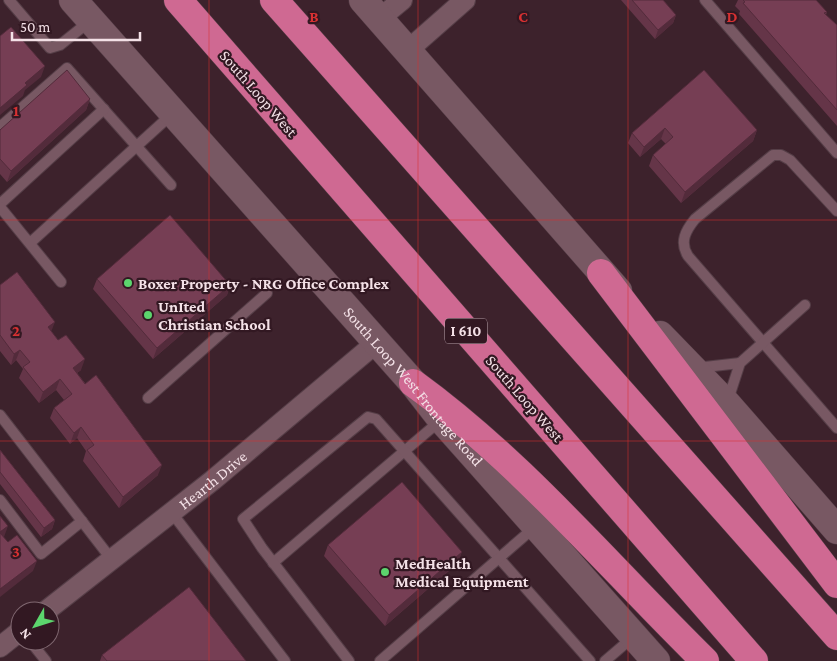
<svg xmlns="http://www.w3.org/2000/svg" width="837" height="661" font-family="'Crimson Pro',serif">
<rect width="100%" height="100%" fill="#3d222c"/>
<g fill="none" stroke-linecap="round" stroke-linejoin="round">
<g stroke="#553e47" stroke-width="12">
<g id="lane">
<polyline points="9,0 50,48 60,45 90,21"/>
<polyline points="705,0 837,153"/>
<polyline points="0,127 67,68 171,185"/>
<polyline points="0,204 104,109"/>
<polyline points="0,207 61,282"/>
<path d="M837,211L790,160L781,155H773L695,219C686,230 679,242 688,256L837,428"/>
<polyline points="30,243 172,114"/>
<polyline points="696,368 740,363"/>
<polyline points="148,398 267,293"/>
<polyline points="728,400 740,363 805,305"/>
<polyline points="0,415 112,560"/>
<polyline points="0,500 41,554 82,521"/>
<polyline points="172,513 285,661"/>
<polyline points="273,563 441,420"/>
<polyline points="30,641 46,661"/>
<polyline points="349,661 262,548 243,519 368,417 376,419 590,661"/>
<polyline points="380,661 536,526"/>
<polyline points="605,661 633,637"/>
</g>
</g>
<g stroke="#553e47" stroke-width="22">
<g id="street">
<polyline points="379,19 402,0"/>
<polyline points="407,51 465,0"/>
<path id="s1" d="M46,611L213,480L376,343"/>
<polyline points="0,647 20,631"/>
</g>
</g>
<g stroke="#553e47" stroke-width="29">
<g id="secondary">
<path id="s2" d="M73,0L413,383L441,419L656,661"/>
<polyline points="363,0 618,291"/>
<polyline points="660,335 727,404 837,530"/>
</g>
</g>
<g stroke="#553e47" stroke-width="29">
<g id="highway">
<polyline points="178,0 754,661"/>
<polyline points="274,0 837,636"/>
<polyline points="601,273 837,584"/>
<path d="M413,383C522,462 609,567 705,661"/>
</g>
</g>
<use href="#lane" stroke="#785863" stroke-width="10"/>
<use href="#street" stroke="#785863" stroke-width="20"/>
<use href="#secondary" stroke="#785863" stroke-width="28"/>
<use href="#highway" stroke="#cf6992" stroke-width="28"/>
</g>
<g fill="#653548">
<polygon points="621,0 663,0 676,15 673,23 655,39"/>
<polygon points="738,0 816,0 827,12 826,15 837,25 837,126 739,14 740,11 735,6"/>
<polygon points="704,70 757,130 753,141 681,203 649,166 653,155 666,144 661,139 640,157 628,143 632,133"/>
<polygon points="90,99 86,110 7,182 0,174 0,130"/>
<polygon points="97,279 230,285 227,295 153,359 93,289"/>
<polygon points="0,285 51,331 81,370 77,373 158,475 119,508 83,461 86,451 77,438 70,444 50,418 54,408 64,400 56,390 39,403 19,378 23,369 16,360 11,365 0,351"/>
<polygon points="0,450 55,520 52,529 41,537 0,484"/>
<polygon points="328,545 458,563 385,626 324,556"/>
<polygon points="102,655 246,661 100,661"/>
</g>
<g fill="#532b3b">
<polygon points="676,15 673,23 655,39 658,30"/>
<polygon points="45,66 41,77 25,90 23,96 0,115 0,108 25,83"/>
<polygon points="90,99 86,110 7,182 11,171"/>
<polygon points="665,128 661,139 640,157 644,147"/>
<polygon points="757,130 753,141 681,203 685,192"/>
<polygon points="230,285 227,295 153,359 157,348"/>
<polygon points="55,322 51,332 48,327"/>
<polygon points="20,350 16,360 11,365 14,354"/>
<polygon points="85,359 81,370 69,379 73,368"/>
<polygon points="60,379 56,390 39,403 43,392"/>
<polygon points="81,427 77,438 70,444 74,433"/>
<polygon points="162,465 158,475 119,508 123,497"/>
<polygon points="55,520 52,529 41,537 44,528"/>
<polygon points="8,526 4,537 0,540 0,532"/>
<polygon points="462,552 458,563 385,626 389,615"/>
<polygon points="37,561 33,571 0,597 0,589"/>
</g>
<g fill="#763e54" stroke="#532b3b">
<polygon points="632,0 663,0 676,15 658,30"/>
<polygon points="743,0 816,0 827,12 824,13 837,25 837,110 743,3 745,2"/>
<polygon points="11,27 45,66 25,83 27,85 0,108 0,36"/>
<polygon points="67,70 90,99 11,171 0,159 0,130"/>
<polygon points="704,70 757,130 685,192 653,155 673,137 665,128 644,147 632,133"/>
<polygon points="170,215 230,285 157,348 97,279"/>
<polygon points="17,272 55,322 48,327 58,340 66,335 85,359 73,368 85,384 96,375 162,465 123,497 87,450 94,445 81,427 74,433 54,408 72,394 60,379 43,392 23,367 30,362 20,350 14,354 0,335 0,285"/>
<polygon points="0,450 55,520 44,528 0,472"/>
<polygon points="402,482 462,552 389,615 328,545"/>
<polygon points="0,516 8,526 0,532"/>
<polygon points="0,533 8,542 17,535 37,561 0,589"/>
<polygon points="189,587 246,661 107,661 102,655"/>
</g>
<path fill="none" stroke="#d83132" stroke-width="1" stroke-opacity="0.55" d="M209,0V661M418,0V661M628,0V661M0,220H837M0,441H837"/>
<g fill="#5cd56d" stroke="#321822" stroke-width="2">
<circle cx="128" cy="283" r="5"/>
<circle cx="148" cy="315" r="5"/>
<circle cx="385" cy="572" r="5"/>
</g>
<g text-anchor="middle" stroke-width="4.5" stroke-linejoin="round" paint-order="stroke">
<rect fill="#321822" stroke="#baa5ac" stroke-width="1" x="445" y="318.5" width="42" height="25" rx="4"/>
<g font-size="15" font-weight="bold" fill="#f4e1e7">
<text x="466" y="336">I 610</text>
</g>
<g font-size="16" fill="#f4e1e7" stroke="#321822">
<text transform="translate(259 93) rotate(49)" y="6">South Loop West</text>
<text dy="6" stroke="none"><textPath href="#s2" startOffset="515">South Loop West Frontage Road</textPath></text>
<text transform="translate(525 398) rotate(49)" y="6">South Loop West</text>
<text dy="6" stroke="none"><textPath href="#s1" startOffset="212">Hearth Drive</textPath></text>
</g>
<g font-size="16" font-weight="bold" fill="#f4e1e7" stroke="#321822" text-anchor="start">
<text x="138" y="289">Boxer Property - NRG Office Complex</text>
<text x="158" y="312">UnIted<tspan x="158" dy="18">Christian School</tspan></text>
<text x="395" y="569">MedHealth<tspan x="395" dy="18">Medical Equipment</tspan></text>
</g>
</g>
<g font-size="16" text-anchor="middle" font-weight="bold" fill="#d83132" stroke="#321822" stroke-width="4.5" stroke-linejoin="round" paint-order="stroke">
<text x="314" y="22">B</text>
<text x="523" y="22">C</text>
<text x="732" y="22">D</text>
<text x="16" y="116">1</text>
<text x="16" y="336">2</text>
<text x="16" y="557">3</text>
</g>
<g transform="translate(35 626) rotate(231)"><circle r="24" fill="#321822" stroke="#806871"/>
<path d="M0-4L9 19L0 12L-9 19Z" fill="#5cd56d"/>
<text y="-8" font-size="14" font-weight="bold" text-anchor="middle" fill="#f4e1e7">N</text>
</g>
<path d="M12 32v8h128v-8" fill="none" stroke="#f4e1e7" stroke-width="2.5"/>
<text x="20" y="32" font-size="15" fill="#f4e1e7" stroke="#321822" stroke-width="4" paint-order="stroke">50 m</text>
</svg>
